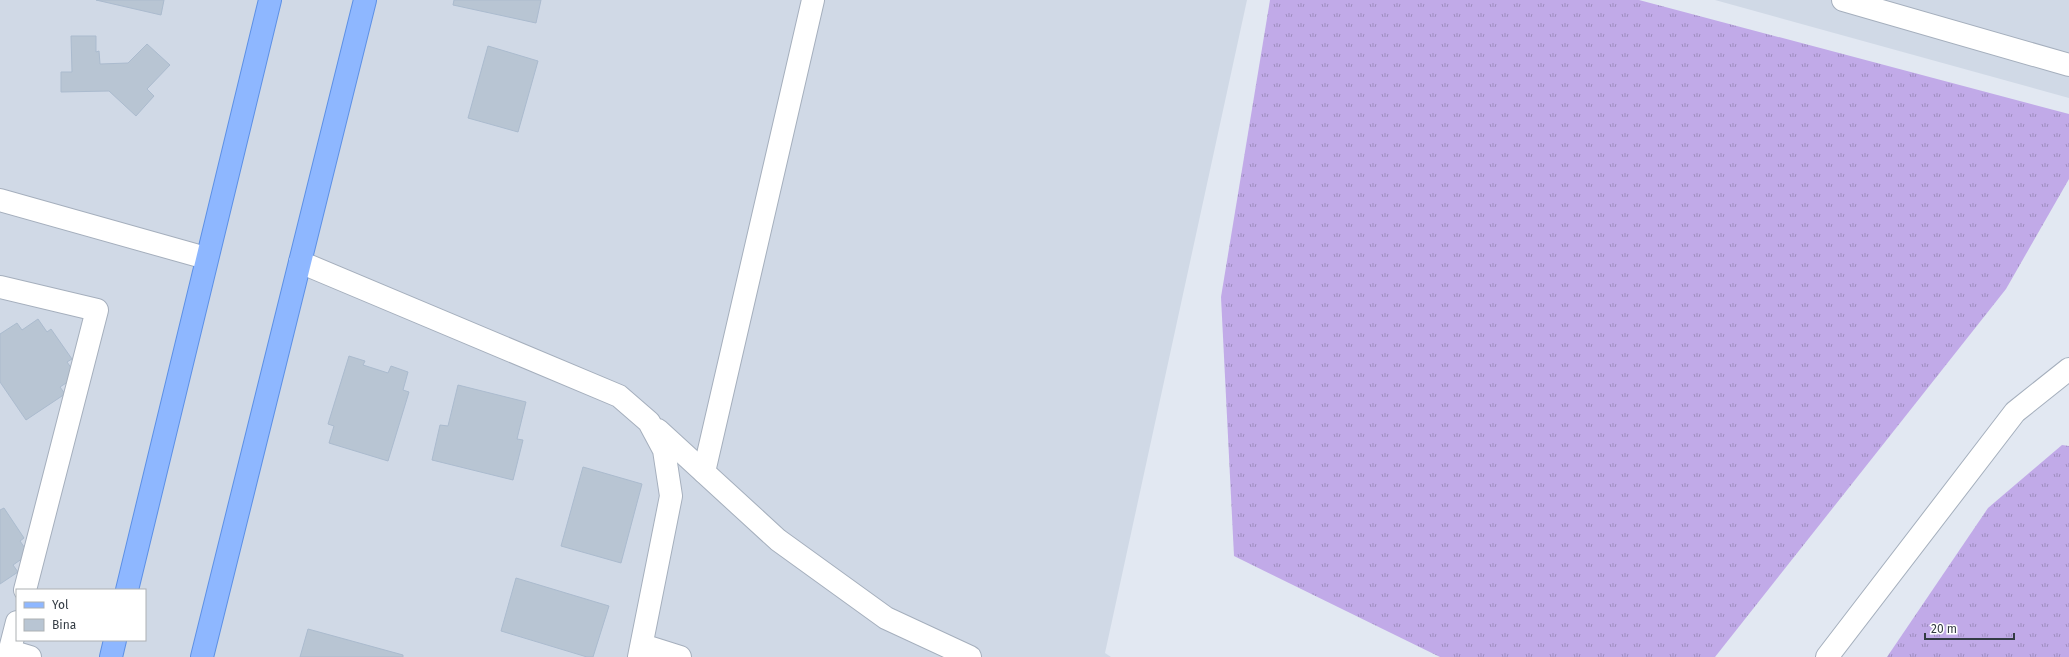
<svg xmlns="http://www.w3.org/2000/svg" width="2069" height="657" font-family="'Fira Sans',sans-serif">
<defs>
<pattern id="grass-tufts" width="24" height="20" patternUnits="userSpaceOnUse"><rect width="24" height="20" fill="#c1aae8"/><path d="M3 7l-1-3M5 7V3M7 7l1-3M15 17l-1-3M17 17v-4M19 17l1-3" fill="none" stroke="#9d8cbe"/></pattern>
</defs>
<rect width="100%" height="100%" fill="#e2e8f2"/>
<g fill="#d0d9e6" fill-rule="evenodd">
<path d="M0,0H1247L1105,653L1111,657H0ZM17,590H145V640H17Z"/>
<polygon points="1715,0 2069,0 2069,98"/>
</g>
<g fill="url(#grass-tufts)">
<polygon points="1270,0 1639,0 2069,114 2069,179 2006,289 1715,657 1440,657 1234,556 1221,297"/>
<polygon points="2062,445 2069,446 2069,657 1887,657 1988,508"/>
</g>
<g fill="#b8c5d3" stroke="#abbbce">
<polygon points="96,0 164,0 161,15"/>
<polygon points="454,0 541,0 536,23 453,5"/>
<polygon points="71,36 96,36 96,52 99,51 100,64 128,63 147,44 170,65 147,89 154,96 136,116 109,91 61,92 61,72 72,72"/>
<polygon points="488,46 538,61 518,132 468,118"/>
<polygon points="38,319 47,332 51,329 72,359 67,362 77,376 60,387 65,394 26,420 0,382 0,334 17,323 22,330"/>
<polygon points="349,356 365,361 363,365 388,373 391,366 408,372 403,390 409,392 388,461 329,443 334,426 328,424"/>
<polygon points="458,385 526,402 517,439 523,440 513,480 432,460 440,425 448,426"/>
<polygon points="583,467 642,484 621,563 561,546"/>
<polygon points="4,508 24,538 20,541 29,554 13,565 18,572 0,584 0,510"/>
<polygon points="516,578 609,606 593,657 587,657 501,631"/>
<polygon points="308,629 403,655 403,657 300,657"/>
</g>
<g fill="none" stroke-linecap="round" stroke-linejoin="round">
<g stroke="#a5afbd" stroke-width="24">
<g id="minor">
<polyline points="1843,0 2069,65"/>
<polyline points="0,200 206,258"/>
<polyline points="300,262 619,396 649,422 664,450 671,496 639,657"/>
<polyline points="0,287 97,310 25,590"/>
<polyline points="658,430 778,540 886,618 970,657"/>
<polyline points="704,472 813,0"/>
<polyline points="642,645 680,657"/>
<polyline points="10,651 30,657"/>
<polyline points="8,657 17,622"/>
<polyline points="1827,657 2015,412 2069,369"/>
</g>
</g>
<g stroke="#5d90e5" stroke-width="24">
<g id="major">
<polyline points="127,590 270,0"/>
<polyline points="111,657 115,640"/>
<polyline points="202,657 365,0"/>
</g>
</g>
<use href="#minor" stroke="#fff" stroke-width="22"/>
<use href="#major" stroke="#8eb7ff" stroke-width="22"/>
</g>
<rect x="16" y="589" width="130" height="52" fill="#ffffff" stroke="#adb1b4"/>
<rect x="24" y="602" width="20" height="6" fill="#8eb7ff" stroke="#adb1b4"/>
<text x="52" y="609" font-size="12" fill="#333b43">Yol</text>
<rect x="24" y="619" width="20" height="12" fill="#b8c5d3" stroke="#adb1b4"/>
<text x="52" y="629" font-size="12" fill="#333b43">Bina</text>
<path d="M1925 633v6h89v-6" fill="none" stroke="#333b43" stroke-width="2"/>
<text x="1931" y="633" font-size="12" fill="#333b43" stroke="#ffffff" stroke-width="3" paint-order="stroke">20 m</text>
</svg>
